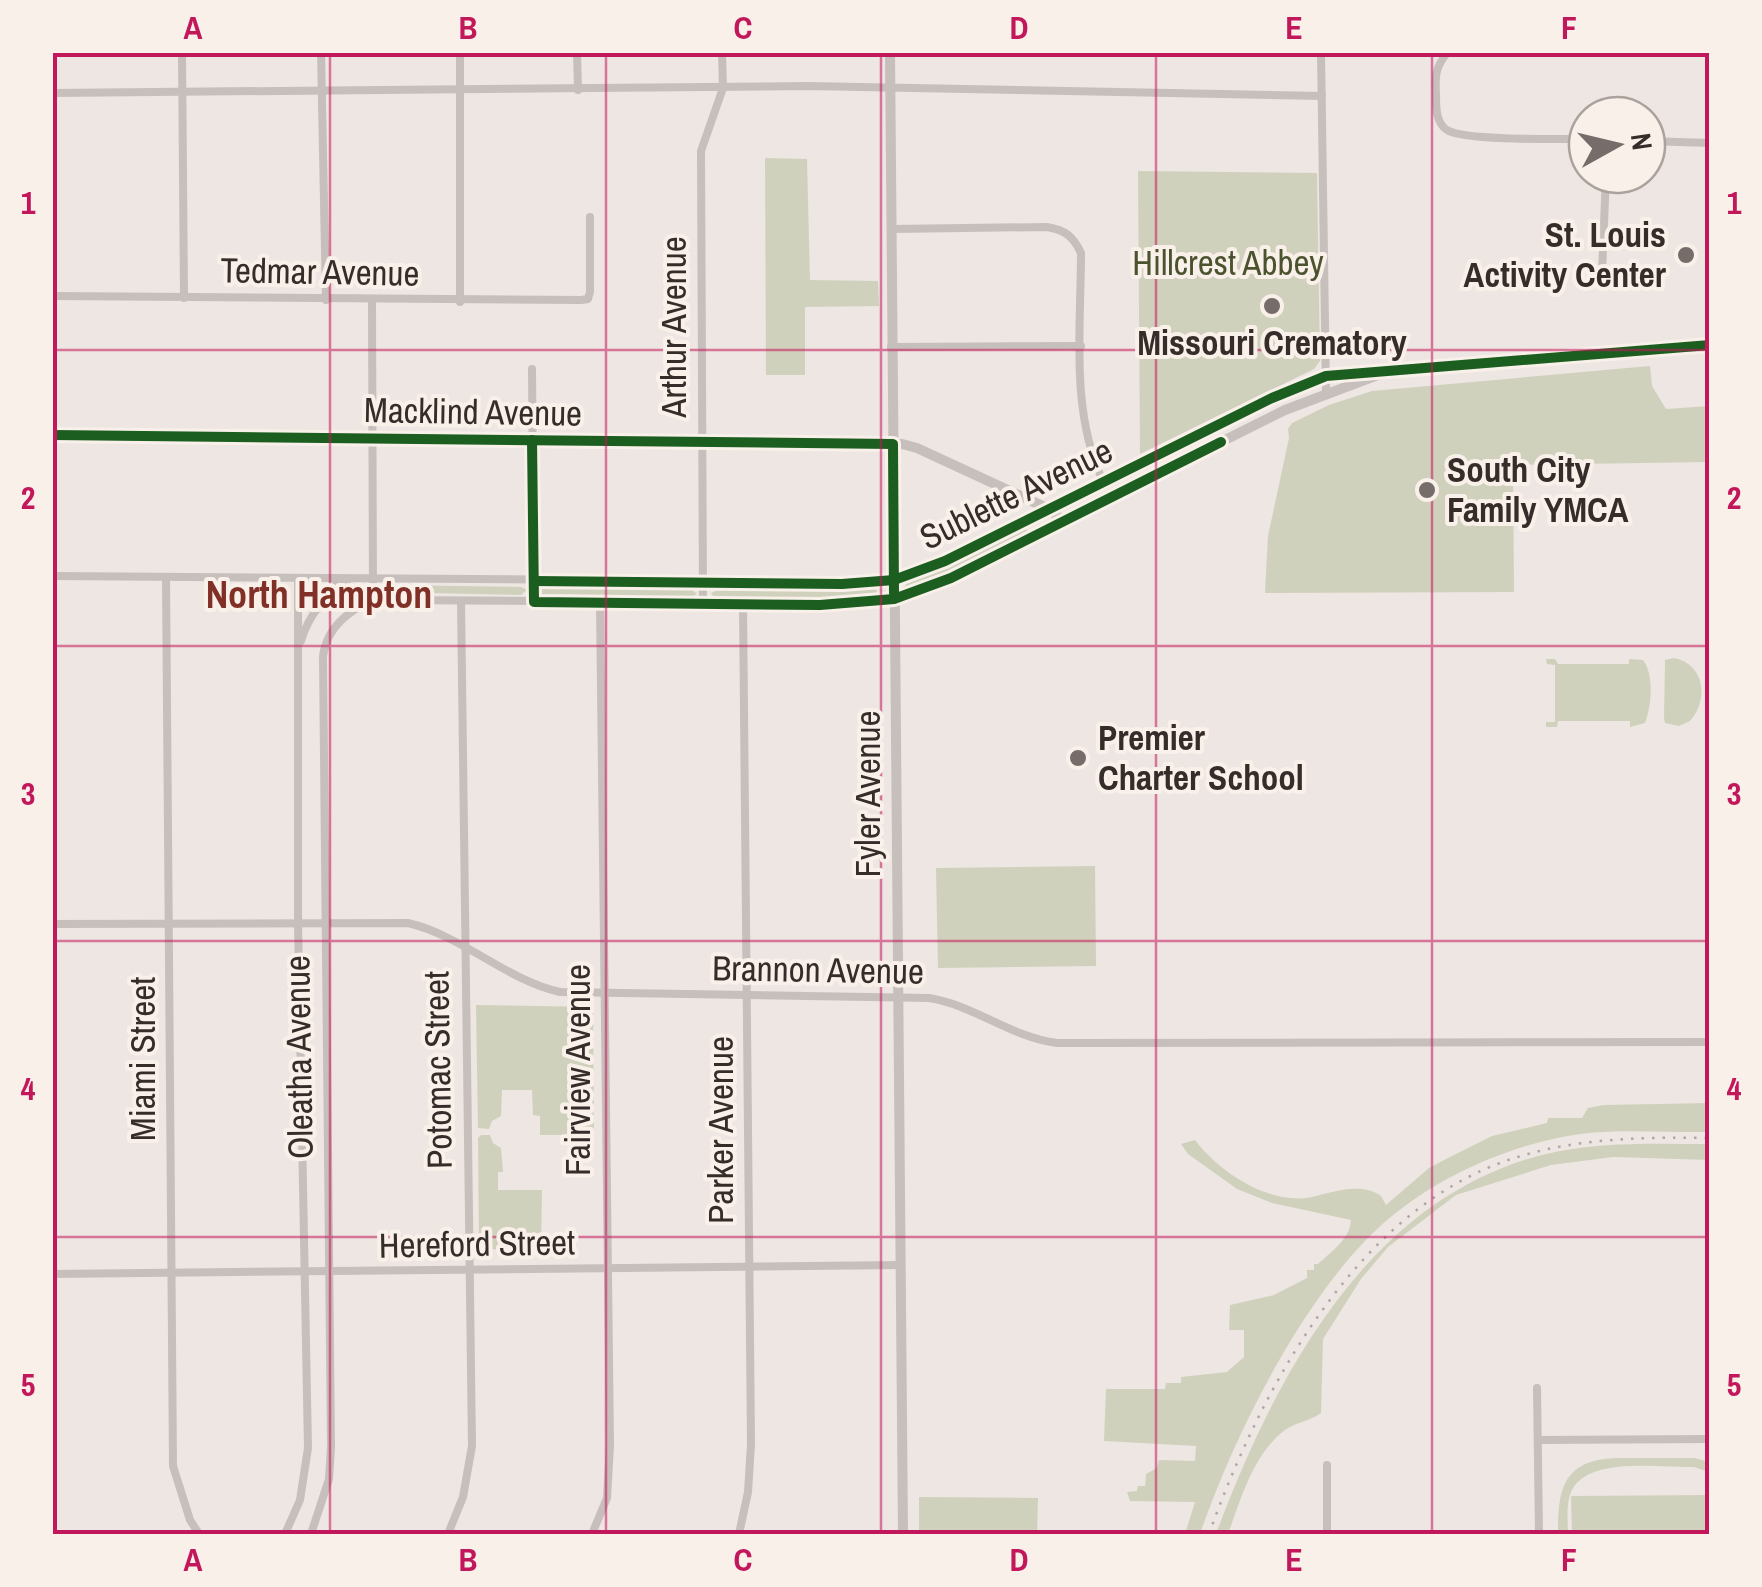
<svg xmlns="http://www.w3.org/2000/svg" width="1762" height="1587" font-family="'Archivo Narrow',sans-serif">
<rect width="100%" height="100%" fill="#ede6e2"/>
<g fill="#d0d1bd">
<polygon points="765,158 807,159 810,280 878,281 879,306 805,307 805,375 766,375"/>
<polygon points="1138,171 1317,173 1320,361 1314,369 1140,454"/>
<polygon points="1650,366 1652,386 1666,409 1709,406 1709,462 1513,465 1514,592 1265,593 1268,536 1289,438 1288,429 1292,423 1329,405 1372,391"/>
<polygon points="1025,528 1028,532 1025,536 929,584 904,590 907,582 938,571"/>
<polygon points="391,585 521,587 527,590 521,595 385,592 385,587"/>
<polygon points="548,587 691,589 697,594 691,597 542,594 542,589"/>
<polygon points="876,589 878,596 855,599 714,597 711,593 718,590 847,591"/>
<path d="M1674,658C1705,664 1709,700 1690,721L1679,726L1665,723L1664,719L1665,664V660Z"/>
<path d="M1546,659H1555L1558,664H1629V659L1643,660C1654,674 1652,706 1645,723L1630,727V721H1558L1557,727H1546V722H1555V665L1547,664Z"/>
<polygon points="1095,866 1096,966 938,968 936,868"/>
<polygon points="476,1005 593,1007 594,1135 540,1135 540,1116 533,1115 532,1090 502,1090 501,1116 492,1121 489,1129 478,1128"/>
<path d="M1709,1103V1132C1660,1133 1605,1127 1557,1138C1496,1151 1434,1180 1386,1221C1306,1290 1234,1435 1200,1534H1185L1195,1502L1130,1501L1127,1492L1137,1491L1138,1486H1145L1146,1474L1157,1468L1159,1460L1195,1461L1196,1446L1104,1441L1106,1389H1165L1166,1383H1181V1377L1227,1372L1244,1357V1330H1229L1230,1305L1274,1295L1307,1278V1270H1314V1264H1318C1332,1251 1350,1239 1351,1220L1272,1203L1237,1189L1188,1154L1181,1144L1195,1140C1219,1172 1270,1206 1312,1197C1334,1192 1360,1182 1381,1196L1386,1205L1429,1168L1448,1158L1492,1136L1547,1123L1548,1118H1582L1588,1108L1604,1105Z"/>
<polygon points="481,1135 490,1135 493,1143 501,1148 503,1172 498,1172 498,1190 542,1190 541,1250 479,1249 478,1138"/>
<path d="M1709,1144V1160L1613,1157L1551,1165L1456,1195L1388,1247L1361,1279L1323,1339L1321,1413C1310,1421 1297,1422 1285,1430C1253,1454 1241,1499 1228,1534H1216C1274,1378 1368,1199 1542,1155C1596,1141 1654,1144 1709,1144Z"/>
<path d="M1616,1458H1695L1709,1462V1472L1694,1467C1661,1468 1582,1455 1570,1495C1566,1507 1568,1522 1568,1534H1558C1558,1489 1563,1460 1616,1458Z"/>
<polygon points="1709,1495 1709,1534 1572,1534 1571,1496"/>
<polygon points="919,1497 1038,1498 1037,1534 919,1534"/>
</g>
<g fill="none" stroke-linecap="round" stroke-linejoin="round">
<g stroke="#c6bfbb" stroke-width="8">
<polyline points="182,52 184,298"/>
<polyline points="321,52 326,300"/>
<polyline points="577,52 578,90"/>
<polyline points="1321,52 1326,392"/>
<path d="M1448,52C1435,67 1435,76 1436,95C1436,108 1436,123 1447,130C1463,141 1562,139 1587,139"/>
<polyline points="52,93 808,86 1322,96"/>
<polyline points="1647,141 1710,143"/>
<path d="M891,229L1047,227C1065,230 1073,236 1081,253C1081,328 1070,412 1103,481"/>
<polyline points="1602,273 1606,175"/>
<polyline points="52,296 581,300 588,299 590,292 590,217"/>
<polyline points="460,302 460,52"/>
<polyline points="891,347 1081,346"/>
<polyline points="532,369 534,602"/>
<polyline points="52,576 883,582 945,561 1049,509"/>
<polyline points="166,578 173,1466 190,1520 199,1534"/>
<path d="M336,581L363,595L387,600L867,603C938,595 1001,552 1063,521"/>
<polyline points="703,604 701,151 723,88 722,52"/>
<path d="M301,641C308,617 324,595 347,584"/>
<path d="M52,924L408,923C463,936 506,980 560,992L929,998C974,1005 1010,1037 1057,1043L1710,1042"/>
<polyline points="52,1274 901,1265"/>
<polyline points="1537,1388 1539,1534"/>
<polyline points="1538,1440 1710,1439"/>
<polyline points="1327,1465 1327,1534"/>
<polyline points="285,1534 300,1500 308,1448 298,923 298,578"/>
<path d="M311,1534L329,1479L331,1447L323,656C327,626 349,612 373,598L372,300"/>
<polyline points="448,1534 463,1497 472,1446 461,601"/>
<polyline points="592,1534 607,1498 610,1445 600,603"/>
<polyline points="739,1534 748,1492 751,1444 743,605"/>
</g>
<g stroke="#c6bfbb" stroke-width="10">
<polyline points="890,52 903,1534"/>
<polyline points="52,435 902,444 917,448 1049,509 1063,521 1285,410 1383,373"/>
<polyline points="1049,509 1272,398 1326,376 1710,345"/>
</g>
<path stroke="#ada8a5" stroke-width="2.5" stroke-dasharray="2.5 8" stroke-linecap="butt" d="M1209,1534C1259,1394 1352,1218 1500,1163C1567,1138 1638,1137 1710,1138"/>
<g stroke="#f9f0ea" stroke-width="16">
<g id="cycleway">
<polyline points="52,435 893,444 894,593"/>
<polyline points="532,440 534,602 820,605 894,599 951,578 1221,442"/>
<polyline points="534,581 842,584 894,580 945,561 1272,398 1326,376 1710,345"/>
</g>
</g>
<use href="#cycleway" stroke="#1b5e20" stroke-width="10"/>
</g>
<path fill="none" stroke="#c2185b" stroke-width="2.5" stroke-opacity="0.55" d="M330,52V1534M606,52V1534M881,52V1534M1156,52V1534M1432,52V1534M52,350H1710M52,646H1710M52,941H1710M52,1237H1710"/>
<g fill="#766d6a" stroke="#f9f0ea" stroke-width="4">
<circle cx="1686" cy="255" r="10"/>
<circle cx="1272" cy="306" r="10"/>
<circle cx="1427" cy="490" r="10"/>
<circle cx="1078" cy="758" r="10"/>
</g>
<g text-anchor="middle" stroke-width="8" stroke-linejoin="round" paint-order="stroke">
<g font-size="35" font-weight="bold" fill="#362c29" stroke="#f9f0ea" text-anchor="start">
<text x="1666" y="247" text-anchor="end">St. Louis<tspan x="1666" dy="40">Activity Center</tspan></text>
<text x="1272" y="355" text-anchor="middle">Missouri Crematory</text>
<text x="1447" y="482">South City<tspan x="1447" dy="40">Family YMCA</tspan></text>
<text x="1098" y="750">Premier<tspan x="1098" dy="40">Charter School</tspan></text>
</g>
<g font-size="35" fill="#4b532e" stroke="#f9f0ea">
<text x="1228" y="275">Hillcrest Abbey</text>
</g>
<g font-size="35" fill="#362c29" stroke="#f9f0ea">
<text transform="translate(320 272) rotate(1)" y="12">Tedmar Avenue</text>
<text transform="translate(674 327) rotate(-90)" y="12">Arthur Avenue</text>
<text transform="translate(473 412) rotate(1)" y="12">Macklind Avenue</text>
<text transform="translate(1016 494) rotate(-26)" y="12">Sublette Avenue</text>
<text transform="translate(868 794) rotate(-90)" y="12">Fyler Avenue</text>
<text transform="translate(818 970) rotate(1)" y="12">Brannon Avenue</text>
<text transform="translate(299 1057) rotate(-91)" y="12">Oleatha Avenue</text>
<text transform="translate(143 1059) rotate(-90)" y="12">Miami Street</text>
<text transform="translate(438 1070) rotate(-91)" y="12">Potomac Street</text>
<text transform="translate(578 1070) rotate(-90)" y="12">Fairview Avenue</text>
<text transform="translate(721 1130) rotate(-90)" y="12">Parker Avenue</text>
<text transform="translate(477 1244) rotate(-1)" y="12">Hereford Street</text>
</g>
<g font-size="38" font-weight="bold" fill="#813027" stroke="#f9f0ea">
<text x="319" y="608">North Hampton</text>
</g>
</g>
<rect width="1762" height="1587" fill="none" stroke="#f9f0ea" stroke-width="110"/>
<g transform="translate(1617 145) rotate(82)"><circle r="48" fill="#f9f0ea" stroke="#aba29d" stroke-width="2.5"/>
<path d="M0-8L18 38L0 25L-18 38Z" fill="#766d6a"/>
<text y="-15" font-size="28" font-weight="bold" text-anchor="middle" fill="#362c29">N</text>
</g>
<rect x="55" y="55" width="1652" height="1477" fill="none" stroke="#c2185b" stroke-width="4"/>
<g font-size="32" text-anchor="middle" font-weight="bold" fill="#c2185b">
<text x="193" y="39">A</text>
<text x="468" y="39">B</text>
<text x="743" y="39">C</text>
<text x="1019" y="39">D</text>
<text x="1294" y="39">E</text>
<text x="1569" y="39">F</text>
<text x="28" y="214">1</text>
<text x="1734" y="214">1</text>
<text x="28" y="509">2</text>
<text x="1734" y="509">2</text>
<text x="28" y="805">3</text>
<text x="1734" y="805">3</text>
<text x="28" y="1100">4</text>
<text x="1734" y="1100">4</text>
<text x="28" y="1396">5</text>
<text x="1734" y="1396">5</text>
<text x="193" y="1571">A</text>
<text x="468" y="1571">B</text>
<text x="743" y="1571">C</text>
<text x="1019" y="1571">D</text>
<text x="1294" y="1571">E</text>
<text x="1569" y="1571">F</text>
</g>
</svg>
